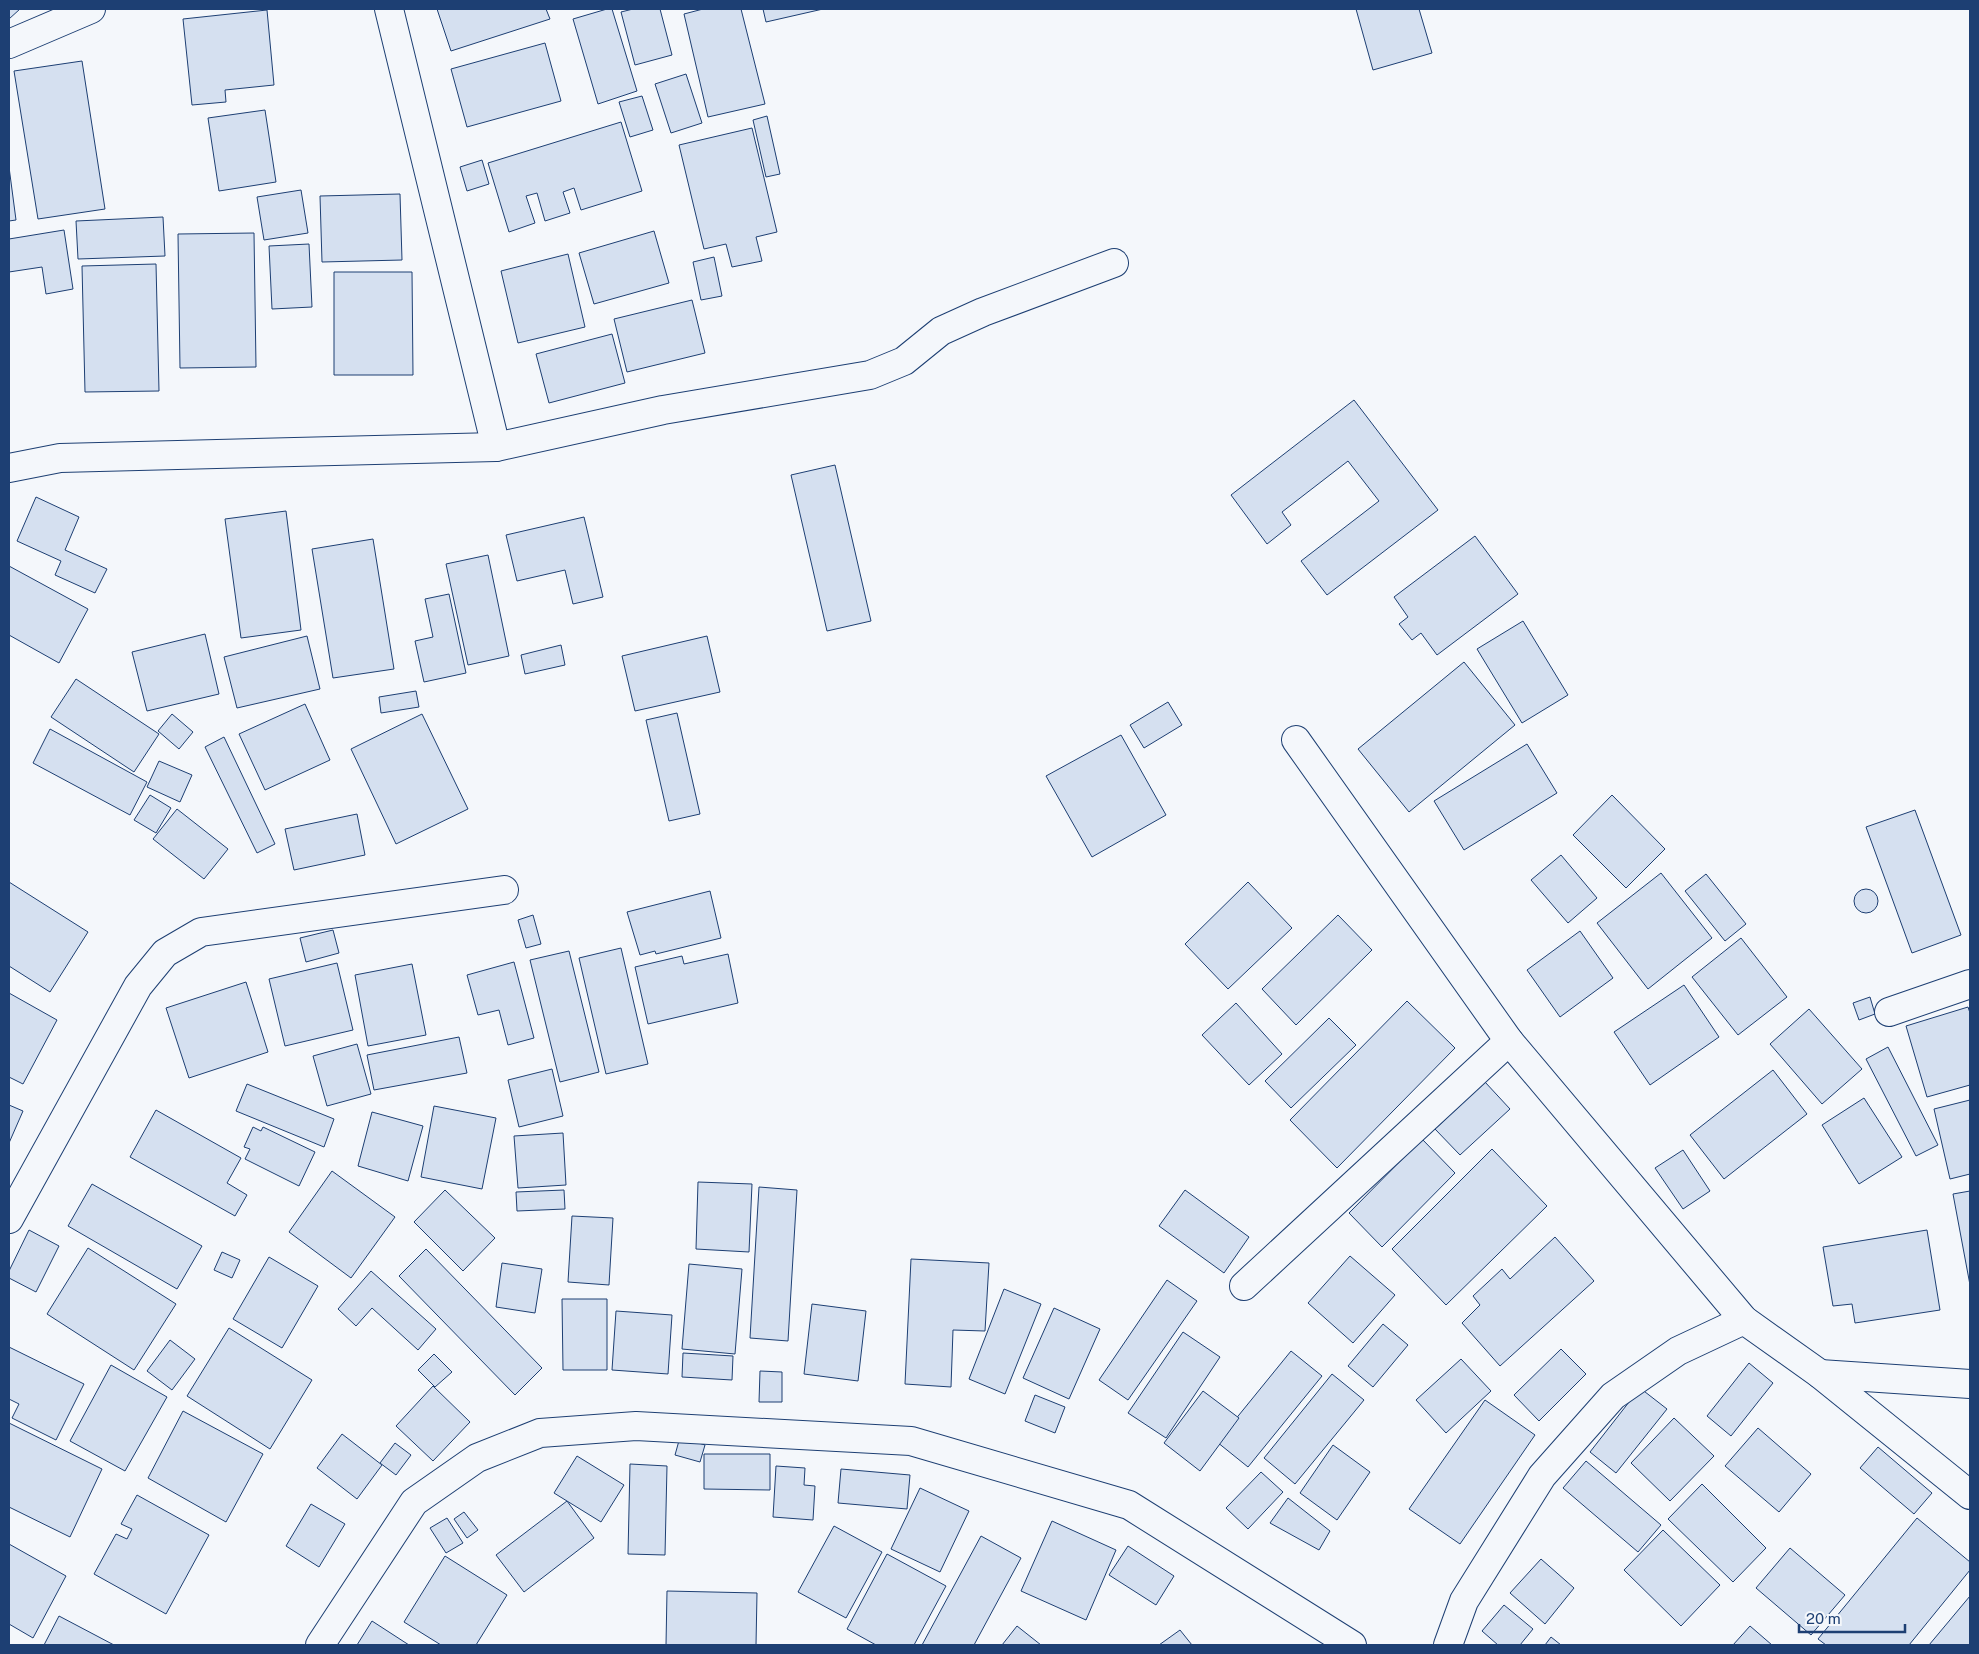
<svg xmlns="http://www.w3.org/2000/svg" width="1979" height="1654" font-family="'Public Sans',sans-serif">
<rect width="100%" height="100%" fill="#f4f7fb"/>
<g fill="#d5e0f0" stroke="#1d3f73">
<polygon points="9,9 20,9 9,19"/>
<polygon points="437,9 546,9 550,19 451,51"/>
<polygon points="607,9 612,9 637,91 598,104 573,19"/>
<polygon points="633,9 660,9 672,55 635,65 621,12"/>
<polygon points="703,9 741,9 765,104 708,117 684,14"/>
<polygon points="763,9 823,9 766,22"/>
<polygon points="1356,9 1419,9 1432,53 1373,70"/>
<polygon points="267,10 274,85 225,90 226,102 192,105 183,19"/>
<polygon points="545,43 561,101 467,127 451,69"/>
<polygon points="82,61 105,209 38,219 14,71"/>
<polygon points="686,74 702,123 671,133 655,84"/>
<polygon points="642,96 653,130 630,137 619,102"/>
<polygon points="265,110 276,182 219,191 208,118"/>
<polygon points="767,116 780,174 766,177 753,120"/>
<polygon points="621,122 642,191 581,210 574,188 563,192 570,213 545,221 537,193 526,196 535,223 509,232 488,163"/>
<polygon points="752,128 777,232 756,237 762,261 732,267 726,244 704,249 679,145"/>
<polygon points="482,160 489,184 467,191 460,167"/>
<polygon points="9,167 16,220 9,221"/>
<polygon points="301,190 308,233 264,240 257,197"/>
<polygon points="400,194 402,260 322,262 320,196"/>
<polygon points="163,217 165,256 78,259 76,221"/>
<polygon points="64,230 73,289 46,294 42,267 9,272 9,239"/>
<polygon points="654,231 669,283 594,304 579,253"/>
<polygon points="254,233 256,367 180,368 178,234"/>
<polygon points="309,244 312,307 272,309 269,246"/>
<polygon points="568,254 585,327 518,343 501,271"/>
<polygon points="714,257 722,296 701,300 693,262"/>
<polygon points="156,264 159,391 85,392 82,266"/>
<polygon points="334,272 412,272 413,375 334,375"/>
<polygon points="692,300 705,353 627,372 614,319"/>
<polygon points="612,334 625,383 549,403 536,354"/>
<polygon points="1354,400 1438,510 1327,595 1301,561 1379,501 1348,461 1282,512 1291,525 1267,544 1231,495"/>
<polygon points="835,465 871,621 827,631 791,475"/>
<polygon points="36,497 79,517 65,550 107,569 95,593 55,575 61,561 17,541"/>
<polygon points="286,511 301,630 241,638 225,519"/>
<polygon points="584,517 603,597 573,604 565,570 517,581 506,535"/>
<polygon points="1475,536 1518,594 1437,655 1421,633 1412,640 1399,624 1408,617 1394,597"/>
<polygon points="373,539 394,669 333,678 312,549"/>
<polygon points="488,555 509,656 468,665 446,564"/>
<polygon points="9,566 88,609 59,663 9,635"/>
<polygon points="449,594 466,673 424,682 415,641 433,637 425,599"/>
<polygon points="1523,621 1568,695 1522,723 1477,649"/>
<polygon points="205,634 219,694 147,711 132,652"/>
<polygon points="307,636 320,689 237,708 224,657"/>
<polygon points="707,636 720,692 635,711 622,656"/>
<polygon points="561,645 565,665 525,674 521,655"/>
<polygon points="1464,662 1515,725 1409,812 1358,749"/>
<polygon points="76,679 159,734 134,772 51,717"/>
<polygon points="416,691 419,707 381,713 379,697"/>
<polygon points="1168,702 1182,725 1144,748 1130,725"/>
<polygon points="305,704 330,760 265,790 239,734"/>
<polygon points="677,713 700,814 669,821 646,720"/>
<polygon points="172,714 193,732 179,749 158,731"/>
<polygon points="422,714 468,809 396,844 351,749"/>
<polygon points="50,729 147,782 130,815 33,763"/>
<polygon points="1121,735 1166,815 1092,857 1046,776"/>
<polygon points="224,737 275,844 257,853 205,747"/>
<polygon points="1527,744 1557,793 1464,850 1434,801"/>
<polygon points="159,761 192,775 180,802 147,787"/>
<polygon points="150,795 171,808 156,833 134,820"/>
<polygon points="1612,795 1665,849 1626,888 1573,835"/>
<polygon points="177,809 228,849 204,879 153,839"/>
<polygon points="1915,810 1961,935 1912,953 1866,827"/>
<polygon points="357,814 365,855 294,870 285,829"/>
<polygon points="1561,855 1597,898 1568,923 1531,880"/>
<polygon points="1661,873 1712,938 1648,989 1597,923"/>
<polygon points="1706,874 1746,924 1725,941 1685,891"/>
<polygon points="9,882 88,932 50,992 9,966"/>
<polygon points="1248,882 1292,928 1228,989 1185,944"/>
<circle cx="1866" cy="901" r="12"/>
<polygon points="710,891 721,938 656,954 655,951 640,955 627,912"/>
<polygon points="533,915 541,944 526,948 518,920"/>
<polygon points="1338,915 1372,950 1296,1025 1262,989"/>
<polygon points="333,930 339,953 306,962 300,938"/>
<polygon points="1580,931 1613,978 1560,1017 1527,970"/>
<polygon points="1741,938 1787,997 1738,1035 1692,977"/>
<polygon points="621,948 648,1064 606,1074 579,958"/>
<polygon points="569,951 599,1072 560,1082 530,960"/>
<polygon points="728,954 738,1003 648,1024 635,967 682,956 684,964"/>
<polygon points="514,962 534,1038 508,1045 499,1010 478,1015 467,975"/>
<polygon points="337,963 353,1030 285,1046 269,979"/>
<polygon points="412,964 426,1035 368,1046 355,975"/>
<polygon points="246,982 268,1052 189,1078 166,1008"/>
<polygon points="1684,985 1719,1037 1650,1085 1614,1032"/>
<polygon points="9,993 57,1020 23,1084 9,1077"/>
<polygon points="1870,997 1875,1014 1859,1020 1853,1003"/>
<polygon points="1407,1001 1455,1048 1337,1168 1290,1120"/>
<polygon points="1236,1003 1282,1054 1249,1085 1202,1035"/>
<polygon points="1968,1007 1970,1013 1970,1085 1927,1097 1906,1026"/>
<polygon points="1809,1009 1862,1069 1822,1104 1770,1044"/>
<polygon points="1329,1018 1356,1045 1291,1108 1265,1081"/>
<polygon points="459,1037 467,1073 374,1090 367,1055"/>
<polygon points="357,1044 371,1094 327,1106 313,1056"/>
<polygon points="1888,1047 1938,1145 1916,1156 1866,1059"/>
<polygon points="552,1069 563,1116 519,1127 508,1080"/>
<polygon points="1773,1070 1807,1114 1724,1179 1690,1135"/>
<polygon points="1485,1082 1510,1109 1460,1155 1435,1129"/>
<polygon points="247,1084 334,1119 324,1147 236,1111"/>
<polygon points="1864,1098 1902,1157 1859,1184 1822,1125"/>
<polygon points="1970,1100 1970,1174 1950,1179 1934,1109"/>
<polygon points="9,1105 23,1111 9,1143"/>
<polygon points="434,1106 496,1118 482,1189 421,1177"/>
<polygon points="156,1110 241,1158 227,1183 247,1195 235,1216 130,1157"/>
<polygon points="372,1112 423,1126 408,1181 358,1166"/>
<polygon points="253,1127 261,1131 263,1127 315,1152 299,1186 245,1159 250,1149 244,1147"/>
<polygon points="563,1133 566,1185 518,1188 514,1136"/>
<polygon points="1422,1139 1455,1173 1382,1247 1349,1213"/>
<polygon points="1492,1149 1547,1206 1446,1305 1392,1249"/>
<polygon points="1683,1150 1710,1191 1683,1209 1655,1168"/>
<polygon points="332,1171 395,1217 351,1278 289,1232"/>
<polygon points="698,1182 752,1184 749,1252 696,1249"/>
<polygon points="92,1184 202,1246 177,1289 68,1226"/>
<polygon points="759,1187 797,1190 788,1341 750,1338"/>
<polygon points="445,1190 495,1238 463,1271 414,1222"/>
<polygon points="564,1190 565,1209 517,1211 516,1192"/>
<polygon points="1185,1190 1249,1237 1224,1273 1159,1226"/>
<polygon points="1970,1191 1970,1285 1953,1194"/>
<polygon points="572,1216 613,1218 609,1285 568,1282"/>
<polygon points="29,1230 59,1246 36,1292 9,1278 9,1271"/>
<polygon points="1927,1230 1940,1310 1855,1323 1852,1304 1833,1306 1823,1247"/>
<polygon points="1555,1237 1594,1281 1500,1366 1462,1323 1480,1305 1473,1296 1502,1269 1510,1279"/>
<polygon points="88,1248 176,1304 134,1370 47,1314"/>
<polygon points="426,1249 542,1368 515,1395 399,1276"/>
<polygon points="222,1252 240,1260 232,1278 214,1270"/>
<polygon points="1350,1256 1395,1295 1353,1343 1308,1303"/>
<polygon points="269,1257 318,1286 282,1348 233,1319"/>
<polygon points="911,1259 989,1263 985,1331 953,1330 951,1387 905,1384"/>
<polygon points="502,1263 542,1269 535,1313 496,1307"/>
<polygon points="689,1264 742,1269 735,1354 682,1349"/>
<polygon points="371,1271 436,1329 418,1350 372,1308 356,1326 338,1309"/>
<polygon points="1167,1280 1197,1301 1128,1400 1099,1380"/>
<polygon points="1004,1289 1041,1304 1005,1394 969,1379"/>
<polygon points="562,1299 607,1299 607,1370 563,1370"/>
<polygon points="812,1304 866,1311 858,1381 804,1374"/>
<polygon points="1054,1308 1100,1329 1069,1399 1023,1378"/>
<polygon points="616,1311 672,1315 668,1374 612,1370"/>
<polygon points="1383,1324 1408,1345 1373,1387 1348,1366"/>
<polygon points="229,1328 312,1380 270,1449 187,1396"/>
<polygon points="1183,1332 1220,1357 1166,1438 1128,1413"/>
<polygon points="170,1340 195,1359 172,1390 147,1371"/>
<polygon points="9,1347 84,1384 56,1440 12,1418 19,1404 9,1399"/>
<polygon points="1561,1349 1586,1374 1539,1421 1514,1395"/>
<polygon points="1291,1351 1322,1376 1248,1467 1217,1442"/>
<polygon points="683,1353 733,1356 732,1380 682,1377"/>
<polygon points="434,1354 452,1372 435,1387 418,1370"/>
<polygon points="1461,1359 1491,1391 1446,1433 1416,1400"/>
<polygon points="1749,1363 1773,1383 1731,1436 1707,1416"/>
<polygon points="111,1365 167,1397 125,1471 70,1441"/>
<polygon points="760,1371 782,1372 782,1402 759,1402"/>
<polygon points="1332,1374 1364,1400 1295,1484 1264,1458"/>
<polygon points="433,1386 470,1422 433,1461 396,1426"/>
<polygon points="1640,1388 1667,1409 1616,1473 1590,1452"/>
<polygon points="1203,1391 1239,1418 1200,1471 1164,1443"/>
<polygon points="1035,1395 1065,1407 1055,1433 1025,1421"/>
<polygon points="1485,1400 1535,1435 1460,1544 1409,1509"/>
<polygon points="183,1411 263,1454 226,1522 148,1478"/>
<polygon points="1674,1418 1714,1456 1670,1501 1631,1463"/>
<polygon points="9,1423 102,1469 70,1537 9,1507"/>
<polygon points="1758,1428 1811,1474 1779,1512 1725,1466"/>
<polygon points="342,1434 382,1465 357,1499 317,1468"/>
<polygon points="680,1437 705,1445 700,1462 675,1455"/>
<polygon points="395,1443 411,1455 396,1475 380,1463"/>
<polygon points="1333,1445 1370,1472 1337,1520 1300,1493"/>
<polygon points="1878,1447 1932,1493 1914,1514 1860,1468"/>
<polygon points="704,1454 770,1454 770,1490 704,1489"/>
<polygon points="577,1456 624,1485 601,1522 554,1493"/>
<polygon points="1586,1461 1661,1525 1638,1552 1563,1488"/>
<polygon points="630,1464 667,1466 665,1555 628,1554"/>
<polygon points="776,1466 805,1468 804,1485 815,1486 813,1520 773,1517"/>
<polygon points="841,1469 910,1475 907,1509 838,1503"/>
<polygon points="1261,1472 1283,1492 1248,1529 1226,1508"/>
<polygon points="1702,1484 1766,1548 1733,1582 1668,1519"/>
<polygon points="920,1488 969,1511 940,1572 891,1549"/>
<polygon points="137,1495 209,1535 166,1614 94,1574 116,1534 127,1539 132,1529 121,1524"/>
<polygon points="1288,1498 1330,1531 1319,1550 1270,1523"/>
<polygon points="567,1501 594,1538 524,1592 496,1555"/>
<polygon points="311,1504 345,1524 319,1567 286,1546"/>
<polygon points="464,1512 478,1530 467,1538 454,1519"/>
<polygon points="447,1518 463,1543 446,1553 430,1528"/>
<polygon points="1917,1518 1970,1562 1970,1570 1909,1645 1826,1645 1818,1639"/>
<polygon points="1052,1521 1116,1550 1086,1620 1021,1591"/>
<polygon points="834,1526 882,1552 846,1618 798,1592"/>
<polygon points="1663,1530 1720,1585 1681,1626 1624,1570"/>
<polygon points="981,1536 1021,1558 974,1645 922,1645"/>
<polygon points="9,1544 66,1576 33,1638 9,1624"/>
<polygon points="1128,1546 1174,1576 1156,1605 1109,1575"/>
<polygon points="1790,1548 1845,1595 1811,1635 1756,1588"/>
<polygon points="887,1554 946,1586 914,1645 876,1645 847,1629"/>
<polygon points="445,1556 507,1595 476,1645 441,1645 404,1622"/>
<polygon points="1541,1559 1574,1588 1545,1624 1510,1593"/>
<polygon points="667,1591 757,1593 756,1645 666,1645"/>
<polygon points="1970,1596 1970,1645 1929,1645"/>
<polygon points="1504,1605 1533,1629 1520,1645 1498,1645 1482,1631"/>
<polygon points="59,1616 114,1645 44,1645"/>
<polygon points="372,1621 409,1645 357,1645"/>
<polygon points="1017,1626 1041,1645 1002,1645"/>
<polygon points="1750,1626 1772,1645 1733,1645"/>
<polygon points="1180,1630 1192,1645 1159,1645"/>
<polygon points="1551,1637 1561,1645 1545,1645"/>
</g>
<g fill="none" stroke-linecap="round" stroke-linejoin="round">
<g stroke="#1d3f73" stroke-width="30">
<g id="minor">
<polyline points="389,9 496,447"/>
<polyline points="9,44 91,9"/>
<polyline points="9,468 60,458 496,447 663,410 870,375 904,361 941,331 983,312 1114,263"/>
<polyline points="1296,740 1509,1041 1744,1320 1820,1374 1970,1495"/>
<polyline points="1889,1012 1970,984"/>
<polyline points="9,1219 138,986 165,953 201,932 504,890"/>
<polyline points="1244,1286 1509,1041"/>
<polyline points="1820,1374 1970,1384"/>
<polyline points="320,1645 414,1502 477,1458 540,1433 636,1426 911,1441 1129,1505 1352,1645"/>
<polyline points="1448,1645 1464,1601 1542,1476 1613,1396 1678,1351 1744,1320"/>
</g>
</g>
<use href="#minor" stroke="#f4f7fb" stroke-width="28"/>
</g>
<rect width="1979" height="1654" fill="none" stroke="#1d3f73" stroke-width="20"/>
<path d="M1799 1624v8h106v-8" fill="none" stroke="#1d3f73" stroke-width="2.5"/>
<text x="1806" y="1624" font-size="15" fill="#1d3f73" stroke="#f4f7fb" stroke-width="4" paint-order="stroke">20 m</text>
</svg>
